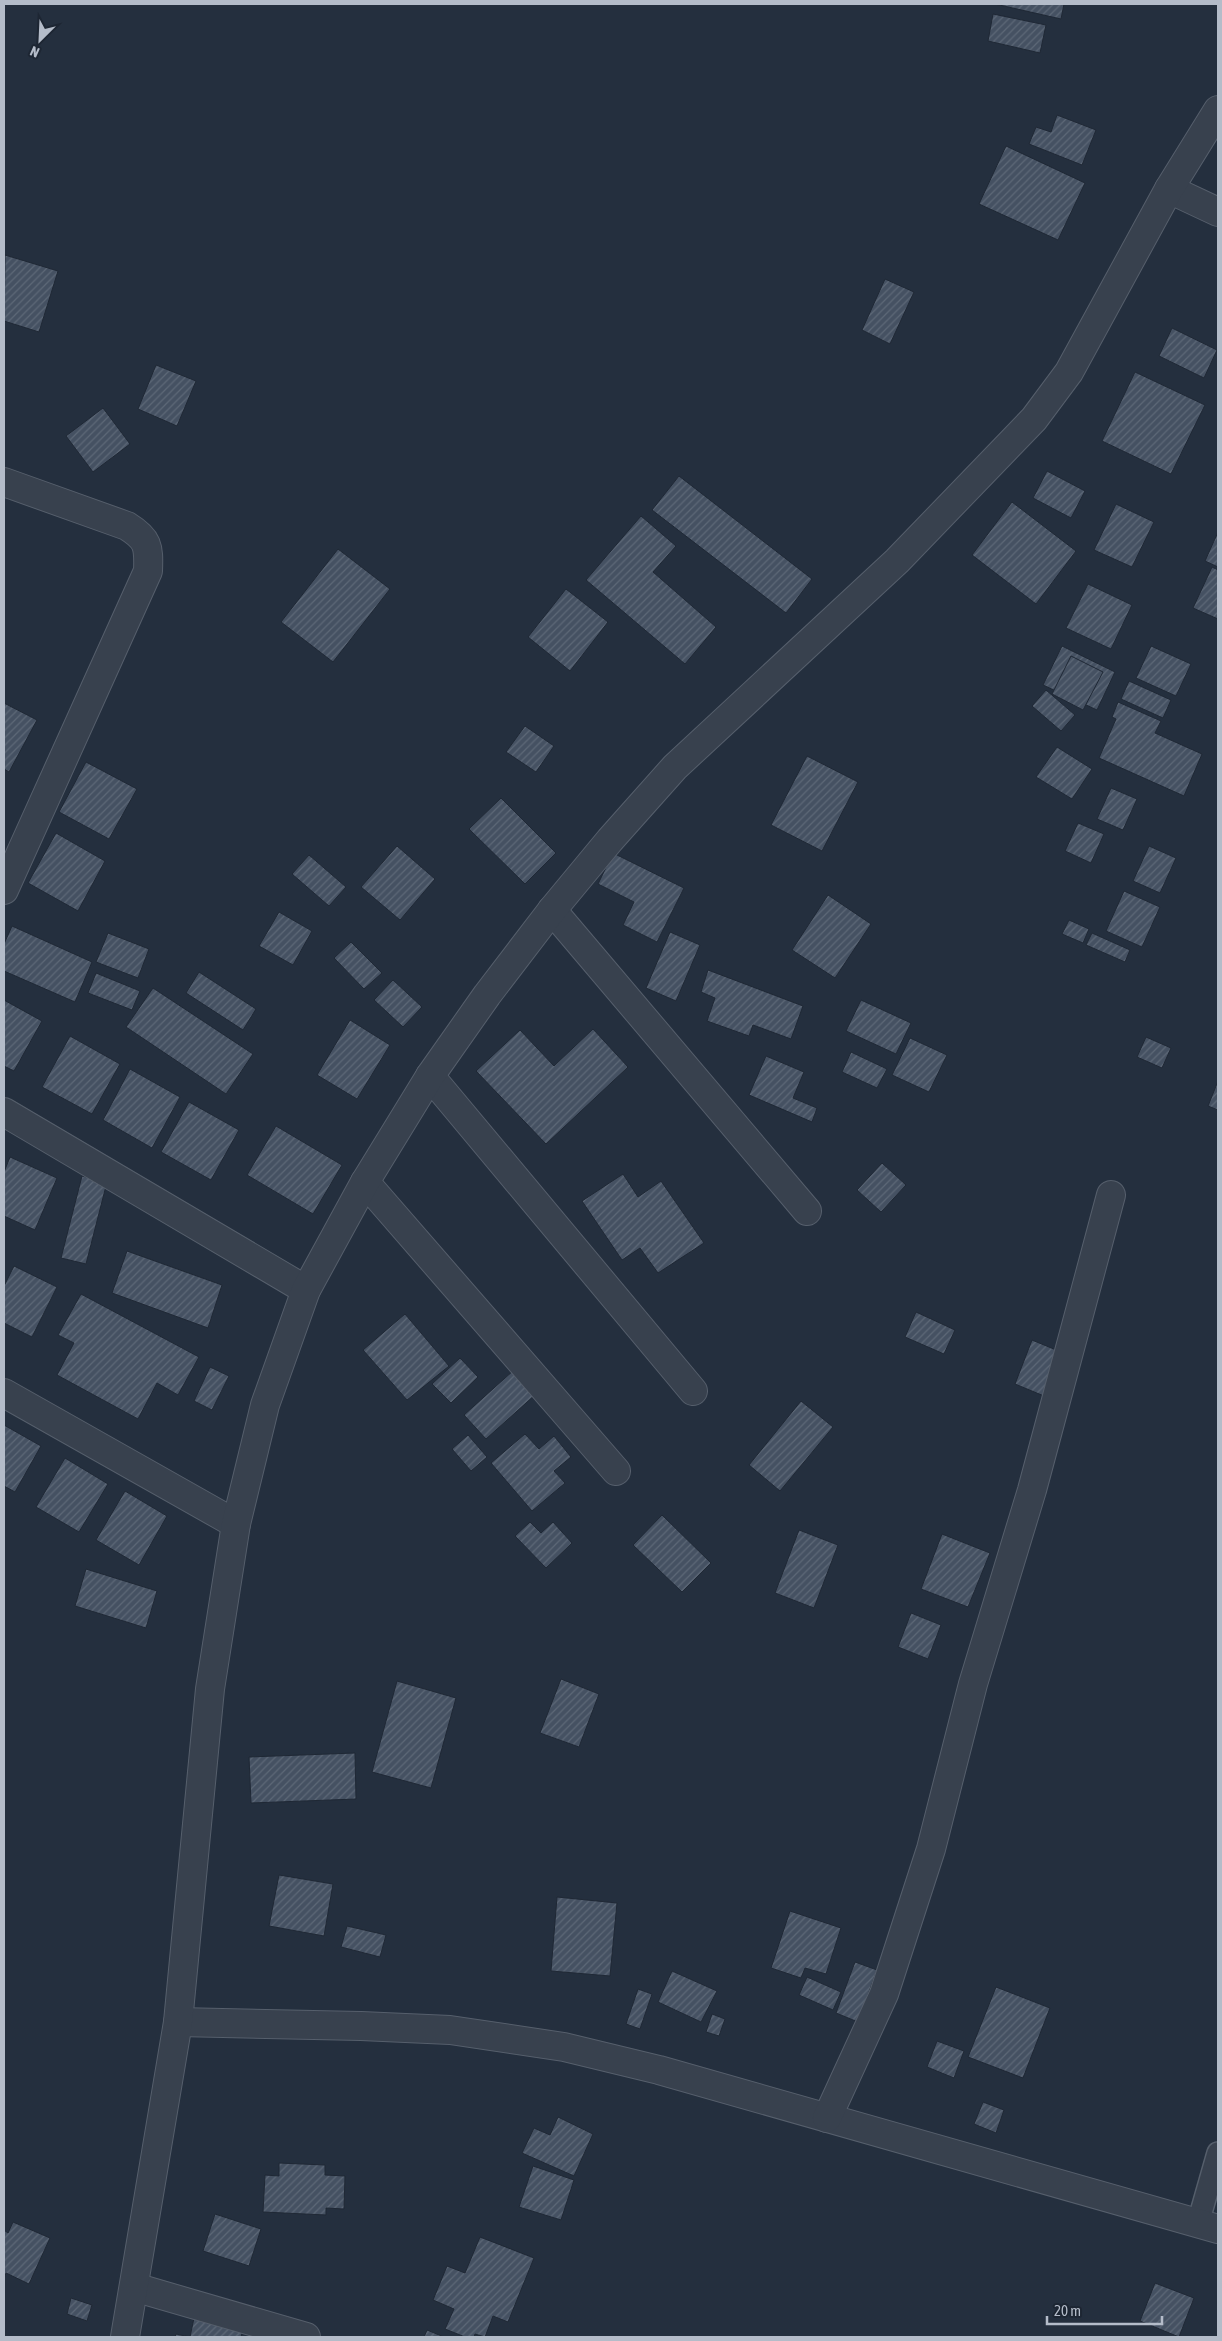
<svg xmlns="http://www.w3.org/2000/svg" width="1222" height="2341" font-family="'Asap Condensed',sans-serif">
<defs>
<pattern id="building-hatch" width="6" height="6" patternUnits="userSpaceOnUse" patternTransform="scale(1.25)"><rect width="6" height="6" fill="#455162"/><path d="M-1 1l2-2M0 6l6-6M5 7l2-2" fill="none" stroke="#5d6877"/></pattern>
</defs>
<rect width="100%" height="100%" fill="#242f3e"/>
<g fill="url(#building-hatch)" stroke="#1f2835">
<polygon points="995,4 1064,4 1061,19"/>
<polygon points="993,14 1046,25 1040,53 988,41"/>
<polygon points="1057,115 1096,130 1082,165 1029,144 1036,127 1051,132"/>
<polygon points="1006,146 1085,183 1058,240 979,204"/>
<polygon points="5,255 58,271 39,332 4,321"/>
<polygon points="885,279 914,292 890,344 862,330"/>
<polygon points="1172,328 1217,350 1204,378 1159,356"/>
<polygon points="156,365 196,381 177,426 138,409"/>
<polygon points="1135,372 1205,405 1171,474 1102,441"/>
<polygon points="103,408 130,444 93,472 66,436"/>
<polygon points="1047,471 1085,491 1071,518 1033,498"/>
<polygon points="679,476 812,579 786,613 652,510"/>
<polygon points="1012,502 1076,551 1036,604 972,555"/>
<polygon points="1116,504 1154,522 1132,567 1094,550"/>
<polygon points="641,516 676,546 653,572 716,627 685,664 586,580"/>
<polygon points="1218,532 1218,567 1205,561"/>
<polygon points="338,549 390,589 333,662 281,622"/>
<polygon points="1212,567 1218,570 1218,619 1193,608"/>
<polygon points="1088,584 1132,605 1111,649 1066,628"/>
<polygon points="566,589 608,622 570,671 528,637"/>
<polygon points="1062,646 1115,672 1097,710 1043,685"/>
<polygon points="1151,646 1191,664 1176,696 1136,678"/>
<polygon points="1071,656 1103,672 1083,710 1052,694"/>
<polygon points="1129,681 1171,700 1163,718 1121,699"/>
<polygon points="1046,690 1075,715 1061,731 1032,706"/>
<polygon points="1118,702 1161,721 1155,733 1202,754 1184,796 1099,758 1116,719 1112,717"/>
<polygon points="4,703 37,720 9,772 4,769"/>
<polygon points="525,726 554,746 536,772 506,752"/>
<polygon points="1057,747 1092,769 1072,799 1036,777"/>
<polygon points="807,756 858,782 822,851 771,825"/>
<polygon points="86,762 137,789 109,839 59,812"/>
<polygon points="1111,788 1137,799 1123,830 1097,819"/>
<polygon points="501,798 556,853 525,884 469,829"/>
<polygon points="1078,823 1104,834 1091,863 1065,851"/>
<polygon points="56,833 105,861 78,911 28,883"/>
<polygon points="397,846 435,879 400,920 361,887"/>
<polygon points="1149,846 1176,858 1160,893 1133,881"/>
<polygon points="613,853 684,888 657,942 623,925 634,902 598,884"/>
<polygon points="309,855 346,887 329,906 292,874"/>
<polygon points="1124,891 1160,907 1142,947 1106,931"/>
<polygon points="828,895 871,924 835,978 792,950"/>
<polygon points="279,912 312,931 293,965 259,946"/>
<polygon points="1069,920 1089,929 1083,943 1062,934"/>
<polygon points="12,926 92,962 75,1002 4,971 4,944"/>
<polygon points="670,932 700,945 676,1001 646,988"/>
<polygon points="108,933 149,949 138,978 96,962"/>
<polygon points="1092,933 1130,950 1125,962 1086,945"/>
<polygon points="351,942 382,973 364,989 334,958"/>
<polygon points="708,970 803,1006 791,1039 753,1025 749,1036 707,1021 715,998 701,992"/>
<polygon points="199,972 256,1009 243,1030 186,993"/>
<polygon points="96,973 140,991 132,1010 88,993"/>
<polygon points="393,980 422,1007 403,1027 374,1000"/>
<polygon points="153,988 253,1054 226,1094 126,1027"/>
<polygon points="4,1000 42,1021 14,1071 4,1066"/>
<polygon points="861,1000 911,1023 896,1054 846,1031"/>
<polygon points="350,1020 390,1045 357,1099 317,1075"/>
<polygon points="593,1029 628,1067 546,1144 476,1071 520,1030 554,1066"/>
<polygon points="70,1036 120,1064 92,1114 42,1087"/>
<polygon points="1146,1037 1171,1048 1162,1068 1137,1057"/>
<polygon points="910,1038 947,1055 929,1092 892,1075"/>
<polygon points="851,1052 887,1069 877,1088 842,1072"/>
<polygon points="766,1056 804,1072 793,1098 817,1108 812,1122 749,1095"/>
<polygon points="130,1069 180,1097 152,1148 103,1120"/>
<polygon points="1218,1081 1218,1110 1208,1106"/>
<polygon points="189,1102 239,1130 211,1180 161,1152"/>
<polygon points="276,1126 342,1165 313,1214 247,1175"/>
<polygon points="10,1157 57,1178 35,1230 4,1216 4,1172"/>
<polygon points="882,1163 906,1185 881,1212 857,1190"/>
<polygon points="623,1174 638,1197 661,1181 704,1243 658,1273 640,1248 622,1260 582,1201"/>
<polygon points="82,1176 107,1182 86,1264 61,1258"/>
<polygon points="127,1251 222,1285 208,1328 112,1293"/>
<polygon points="14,1266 57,1287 32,1337 4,1323 4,1286"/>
<polygon points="81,1294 199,1357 178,1395 157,1383 138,1419 57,1375 74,1343 58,1335"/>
<polygon points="916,1312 955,1330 944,1354 905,1337"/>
<polygon points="405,1314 449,1366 407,1400 363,1350"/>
<polygon points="1032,1340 1061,1352 1044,1396 1015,1384"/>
<polygon points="460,1358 478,1377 451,1403 432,1384"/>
<polygon points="210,1367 229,1376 212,1410 194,1401"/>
<polygon points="514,1370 536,1394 486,1439 464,1415"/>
<polygon points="801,1401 833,1427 780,1491 749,1465"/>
<polygon points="4,1425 41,1446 15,1492 4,1486"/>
<polygon points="525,1434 539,1449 554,1436 571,1457 554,1471 565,1483 532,1511 491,1463"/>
<polygon points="468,1435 487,1457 471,1471 452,1449"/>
<polygon points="65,1458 108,1484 79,1532 36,1507"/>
<polygon points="125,1491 167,1516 139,1565 96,1540"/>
<polygon points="662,1515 711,1563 682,1592 633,1545"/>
<polygon points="530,1522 541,1533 553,1522 572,1543 546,1568 515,1536"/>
<polygon points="799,1530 838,1545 814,1608 775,1593"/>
<polygon points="942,1534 990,1553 968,1607 921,1589"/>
<polygon points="86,1569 157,1591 146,1628 75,1606"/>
<polygon points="911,1613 941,1625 928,1659 898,1647"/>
<polygon points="561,1679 599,1694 579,1747 540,1733"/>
<polygon points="397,1681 456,1698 431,1788 372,1772"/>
<polygon points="355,1753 356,1799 251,1803 249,1757"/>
<polygon points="279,1875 333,1884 324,1936 269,1926"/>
<polygon points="557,1897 617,1903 610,1976 551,1971"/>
<polygon points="790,1911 841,1928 826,1974 805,1968 801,1978 771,1968"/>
<polygon points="347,1926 386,1935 380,1957 341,1947"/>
<polygon points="855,1962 877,1970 858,2022 836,2013"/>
<polygon points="672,1971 717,1991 701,2022 658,2002"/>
<polygon points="807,1977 841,1992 833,2010 799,1995"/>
<polygon points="996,1987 1050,2008 1023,2078 968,2057"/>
<polygon points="638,1989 652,1994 640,2029 626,2024"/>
<polygon points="712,2014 725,2019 719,2036 706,2032"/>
<polygon points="937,2041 964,2051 954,2078 927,2067"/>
<polygon points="983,2102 1004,2110 996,2133 974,2124"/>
<polygon points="558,2117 593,2134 574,2176 522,2153 534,2128 550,2135"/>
<polygon points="279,2163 325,2165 325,2175 345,2176 344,2209 326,2208 326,2215 263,2212 265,2175 279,2176"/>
<polygon points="533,2166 574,2180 561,2220 519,2207"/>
<polygon points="215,2214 261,2229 249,2266 203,2251"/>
<polygon points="13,2222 50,2238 29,2284 6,2273 4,2279 4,2230 8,2233"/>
<polygon points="480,2237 534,2258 508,2322 493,2316 485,2337 475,2334 474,2337 465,2337 445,2329 454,2309 433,2300 447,2266 465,2273"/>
<polygon points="1155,2283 1194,2298 1179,2337 1140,2321"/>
<polygon points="71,2298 92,2305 87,2321 67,2314"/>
<polygon points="194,2318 243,2329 241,2337 175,2337 176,2334 190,2337"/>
<polygon points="427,2330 444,2337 424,2337"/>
</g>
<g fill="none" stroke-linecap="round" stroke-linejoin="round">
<g stroke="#565f6c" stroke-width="24">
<polyline id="service" points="1198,2223 1218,2153"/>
</g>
<g stroke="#565f6c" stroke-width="30">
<g id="minor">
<polyline points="1169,189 1218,212"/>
<path d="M4,482L127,526C148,539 149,546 148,571L4,890"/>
<polyline points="552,910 807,1211"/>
<polyline points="430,1076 693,1391"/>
<polyline points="4,1112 306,1290"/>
<polyline points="365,1182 616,1471"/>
<polyline points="4,1393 236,1524"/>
<polyline points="178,2022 361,2026 450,2030 564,2047 659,2070 1218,2229"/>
<polyline points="827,2118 884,1994 931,1849 973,1684 1032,1490 1111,1195"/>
<polyline points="134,2287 306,2337"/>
</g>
</g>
<g stroke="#565f6c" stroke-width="30">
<polyline id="tertiary" points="125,2337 178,2022 210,1689 236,1524 265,1405 306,1290 365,1182 430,1076 487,995 552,910 610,840 675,767 897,561 1034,419 1069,372 1169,189 1218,110"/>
</g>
<use href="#service" stroke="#38414e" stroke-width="21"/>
<use href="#minor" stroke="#38414e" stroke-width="28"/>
<use href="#tertiary" stroke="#38414e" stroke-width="28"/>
</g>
<rect width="1222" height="2341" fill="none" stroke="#b4bcc9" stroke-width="10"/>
<g transform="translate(40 40) rotate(204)" stroke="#1d2633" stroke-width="4" paint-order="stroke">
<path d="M0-4L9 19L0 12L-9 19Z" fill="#b4bcc9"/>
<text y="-8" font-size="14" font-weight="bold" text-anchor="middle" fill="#b4bcc9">N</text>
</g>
<path d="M1047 2316v8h115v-8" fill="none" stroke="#b4bcc9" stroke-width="2.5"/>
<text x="1054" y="2316" font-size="15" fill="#b4bcc9" stroke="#1d2633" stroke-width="4" paint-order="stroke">20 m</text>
</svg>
